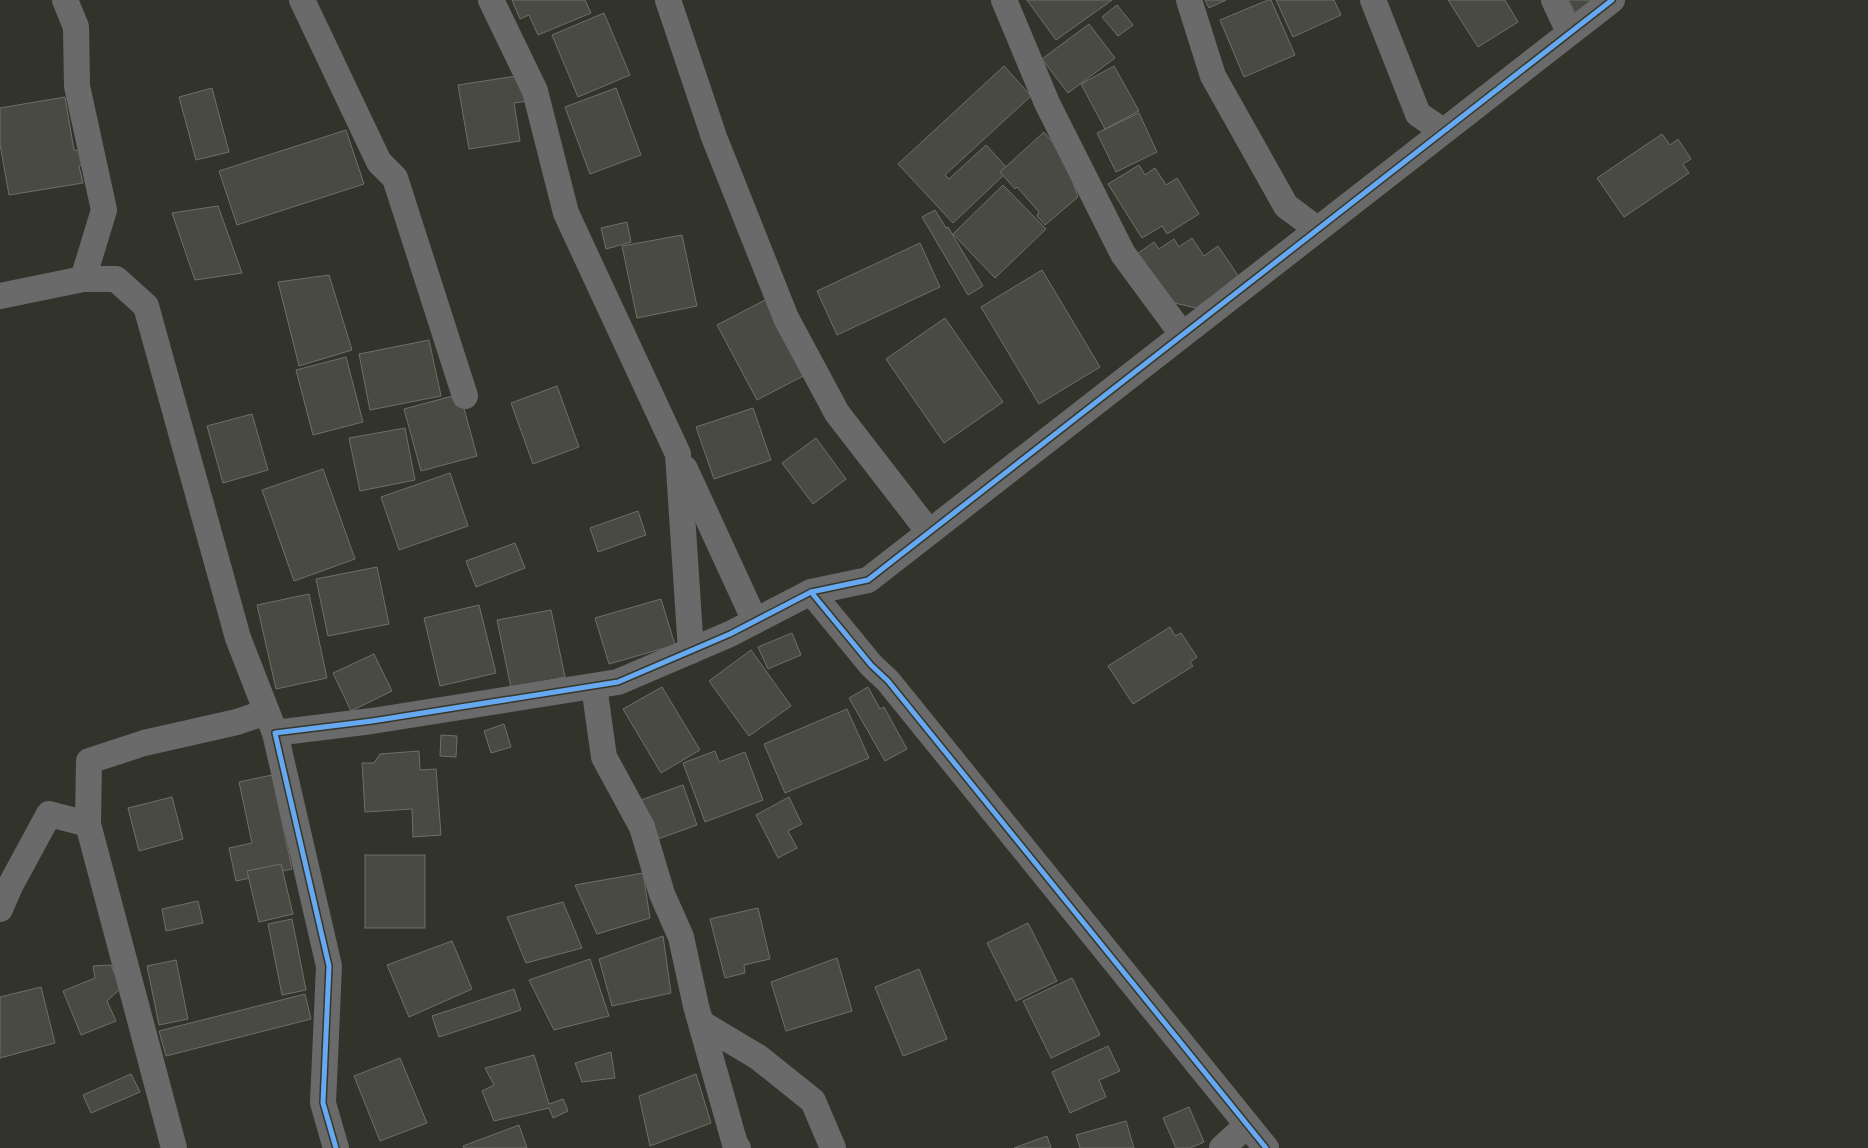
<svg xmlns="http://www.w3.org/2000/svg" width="1868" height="1148" font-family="Inter,sans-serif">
<rect width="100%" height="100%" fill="#32342c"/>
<g fill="#494a44" stroke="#6e6f68">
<polygon points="512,0 585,0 591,13 538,35 529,15 520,19"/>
<polygon points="1027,0 1112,0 1056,40"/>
<polygon points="1205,0 1226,0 1209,8"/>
<polygon points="1268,0 1271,0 1295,55 1244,77 1220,20"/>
<polygon points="1276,0 1334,0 1341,15 1293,37"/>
<polygon points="1448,0 1505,0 1518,22 1478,47"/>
<polygon points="1568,0 1600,0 1576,14"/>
<polygon points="1117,5 1133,25 1118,36 1102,17"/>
<polygon points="604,13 630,75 578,97 552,35"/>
<polygon points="1089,24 1115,58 1068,93 1042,59"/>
<polygon points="1004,66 1031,96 945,175 949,179 986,145 1009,170 953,223 898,164"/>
<polygon points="1114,66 1139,111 1105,129 1081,84"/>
<polygon points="523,75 528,101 514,103 520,141 469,149 458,85"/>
<polygon points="212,88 229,152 196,160 179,97"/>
<polygon points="616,88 641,155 590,174 565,107"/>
<polygon points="65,97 74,150 82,151 87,162 79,166 83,183 9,195 0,144 0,108"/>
<polygon points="1139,113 1157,152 1116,172 1097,133"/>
<polygon points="346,130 364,184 237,225 219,171"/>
<polygon points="1044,132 1064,156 1078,197 1045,225 1037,216 1039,212 1017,187 1015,189 1000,172"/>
<polygon points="1662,134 1670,145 1678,139 1691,159 1683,164 1689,173 1624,217 1597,178"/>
<polygon points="1139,165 1145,175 1155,168 1166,185 1177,178 1199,214 1167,234 1162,226 1142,238 1108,184"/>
<polygon points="1003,185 1046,229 995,278 953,234"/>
<polygon points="218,206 242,273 195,280 172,213"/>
<polygon points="935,210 946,228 948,227 983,286 968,295 922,217"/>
<polygon points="627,222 631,242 606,249 601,228"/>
<polygon points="682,235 697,306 637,318 622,246"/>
<polygon points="1192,238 1204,256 1218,246 1239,277 1196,308 1170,302 1137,254 1154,242 1159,249 1174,239 1179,247"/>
<polygon points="920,243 940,287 837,335 817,291"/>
<polygon points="1042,270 1100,367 1039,404 981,307"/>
<polygon points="329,275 352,350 299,366 278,282"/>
<polygon points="767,299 807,374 757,400 717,325"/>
<polygon points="945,318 1003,402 944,443 886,359"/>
<polygon points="429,340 441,396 370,410 359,354"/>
<polygon points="346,357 363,422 313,435 296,370"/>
<polygon points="557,386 579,447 533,464 511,403"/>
<polygon points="460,394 477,456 421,471 404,409"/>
<polygon points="753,408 771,460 714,479 696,427"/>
<polygon points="252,414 268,470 223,483 207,426"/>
<polygon points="405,428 415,480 360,491 349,438"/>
<polygon points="816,438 846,479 813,504 782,463"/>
<polygon points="323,469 355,559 294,581 262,490"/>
<polygon points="450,473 468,526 399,550 381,497"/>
<polygon points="638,511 646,535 598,552 590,528"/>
<polygon points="515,543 525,568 476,587 466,561"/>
<polygon points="377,567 389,624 328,636 316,579"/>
<polygon points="309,594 327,678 276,689 257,605"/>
<polygon points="661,599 675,645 609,664 595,618"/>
<polygon points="479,605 496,673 440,686 424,618"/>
<polygon points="551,610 565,677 511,688 497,620"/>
<polygon points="1170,627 1175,636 1181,633 1197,657 1190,662 1193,666 1133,704 1108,666"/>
<polygon points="792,633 801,655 768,669 758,647"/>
<polygon points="751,650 791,706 749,736 709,681"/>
<polygon points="374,654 392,691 351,711 333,673"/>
<polygon points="662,687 700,750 661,773 623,709"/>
<polygon points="868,687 880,709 884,707 907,749 885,761 849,698"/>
<polygon points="847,709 869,758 785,793 764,744"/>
<polygon points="504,724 511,747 491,753 484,731"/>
<polygon points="441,735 457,736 456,757 440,756"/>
<polygon points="419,751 420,770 436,769 441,835 413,837 412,809 365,812 362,763 374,763 380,754"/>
<polygon points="715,751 719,762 745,752 763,800 705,822 683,763"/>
<polygon points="272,775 292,869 236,881 229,848 252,843 239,782"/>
<polygon points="683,785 697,825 655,840 641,800"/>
<polygon points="172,797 183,839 139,851 128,808"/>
<polygon points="789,797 802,824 788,831 797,848 778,858 756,815"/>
<rect x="365" y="855" width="60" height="73"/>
<polygon points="281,864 293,914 259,922 247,871"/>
<polygon points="643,873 650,918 597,934 575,885"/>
<polygon points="198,901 203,923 166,931 162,909"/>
<polygon points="563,902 582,948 526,963 507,917"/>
<polygon points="758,908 770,959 744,965 745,973 725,978 710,919"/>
<polygon points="292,919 306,990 282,995 268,924"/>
<polygon points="1028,923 1057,981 1016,1001 987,943"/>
<polygon points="663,936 671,993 612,1006 599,959"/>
<polygon points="452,941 472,989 409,1017 387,965"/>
<polygon points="837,958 852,1011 786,1031 771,982"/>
<polygon points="590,959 609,1016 554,1030 529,980"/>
<polygon points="176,960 188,1019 159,1025 147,966"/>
<polygon points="111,965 121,988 107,1001 116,1021 81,1035 63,991 95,978 93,966"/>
<polygon points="919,969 947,1039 903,1056 875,987"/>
<polygon points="1072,978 1100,1035 1051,1058 1023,1001"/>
<polygon points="41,987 55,1043 0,1058 0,997"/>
<polygon points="514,989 521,1010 439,1037 432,1016"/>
<polygon points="305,994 311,1019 166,1056 159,1031"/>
<polygon points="1108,1046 1120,1071 1099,1080 1106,1097 1070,1113 1052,1072"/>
<polygon points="611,1052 615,1078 582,1082 575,1063"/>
<polygon points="534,1055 549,1104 563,1099 568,1111 553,1118 549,1108 494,1121 482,1091 494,1085 485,1068"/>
<polygon points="400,1058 427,1123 380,1141 354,1076"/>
<polygon points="131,1074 140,1092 91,1113 83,1095"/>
<polygon points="696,1074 711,1123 650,1146 639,1096"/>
<polygon points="1189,1107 1204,1142 1190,1148 1176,1148 1163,1118"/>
<polygon points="1126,1121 1134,1148 1080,1148 1076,1135"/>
<polygon points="519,1125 527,1148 464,1148 463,1146"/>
<polygon points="1047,1136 1051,1148 1014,1148"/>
</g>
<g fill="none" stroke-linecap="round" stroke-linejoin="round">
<g stroke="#6b6a6b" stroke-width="26">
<polyline points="65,0 76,27 77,86 104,210 83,279"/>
<polyline points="302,0 379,162 395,178 465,396"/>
<polyline points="491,0 535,91 566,213 678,454 691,651"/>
<polyline points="668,0 714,137 786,318 837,413 929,532"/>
<polyline points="1004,0 1047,103 1123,254 1182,334"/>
<polyline points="1189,0 1213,76 1286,206 1317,229"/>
<polyline points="1373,0 1418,114 1443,131"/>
<polyline points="1554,0 1569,32"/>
<polyline points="0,296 83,279 116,279 146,306 238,638 275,733"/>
<polyline points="685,469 755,621"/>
<polyline points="594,686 604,757 642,827 662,894 681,937 696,1006 735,1144 738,1148"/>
<polyline points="0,909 10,886 49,814 88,824"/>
<polyline points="701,1023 758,1057 813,1101 833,1148"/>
<polyline points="174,1148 88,824 89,761 144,743 237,722 266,712"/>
<polyline points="336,1148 323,1103 329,966 275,733 372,721 618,682 730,634 811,592"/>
<polyline points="1222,1148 1247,1125"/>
<polyline points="1266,1148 888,681 871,665 811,592 868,580 1612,0"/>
</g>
<g stroke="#353728" stroke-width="8">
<g id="cycleway">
<polyline points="336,1148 323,1103 329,966 275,733 372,721 618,682 730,634 811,592"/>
<polyline points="1266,1148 888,681 871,665 811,592 868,580 1612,0"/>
</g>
</g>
<use href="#cycleway" stroke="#66a8f1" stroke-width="5"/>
</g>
</svg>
